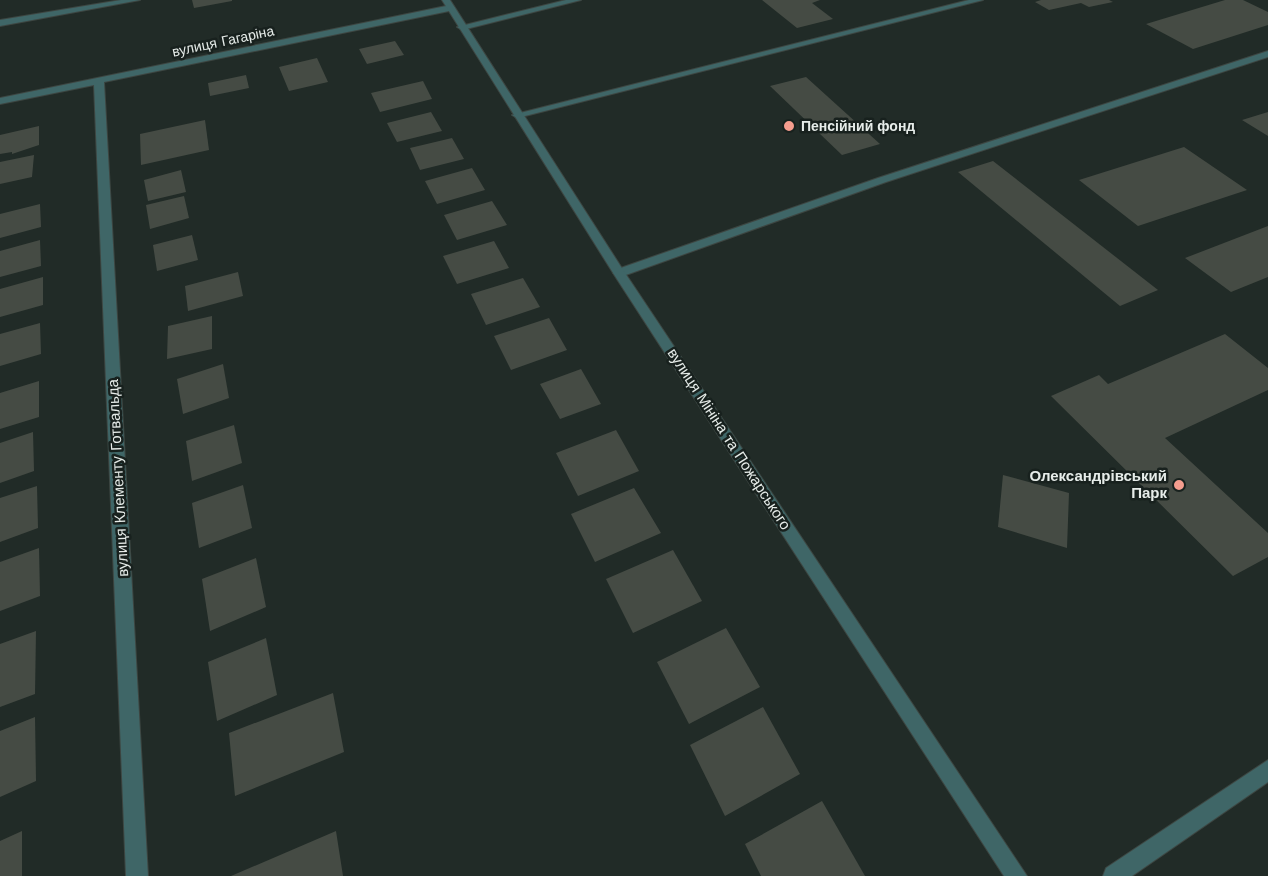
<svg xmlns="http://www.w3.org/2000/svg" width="1268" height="876" font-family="'Work Sans',sans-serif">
<rect width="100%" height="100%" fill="#212b27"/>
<g fill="#454b44">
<polygon points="192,0 232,0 232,1 194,8"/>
<polygon points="762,0 820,0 812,3 833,19 797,28"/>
<polygon points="1041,0 1109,0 1113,2 1089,7 1081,3 1049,10 1035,2"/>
<polygon points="1225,0 1243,0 1268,12 1268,25 1193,49 1146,24"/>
<polygon points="395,41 404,55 367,64 359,49"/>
<polygon points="317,58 328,82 289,91 279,67"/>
<polygon points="246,75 249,88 210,96 208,83"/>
<polygon points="806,77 880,144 842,155 770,86"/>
<polygon points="423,81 432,99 380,112 371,93"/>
<polygon points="431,112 442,131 397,142 387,123"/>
<polygon points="1268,112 1268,136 1242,120"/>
<polygon points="205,120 209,150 141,165 140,134"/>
<polygon points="39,126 39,145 12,154 12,152 0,154 0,135"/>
<polygon points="452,138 464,159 420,170 410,148"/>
<polygon points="1184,147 1247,190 1138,226 1079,180"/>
<polygon points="34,155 32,177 0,184 0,162"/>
<polygon points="993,161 1158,290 1120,306 958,172"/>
<polygon points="472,168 485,190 437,204 425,181"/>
<polygon points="181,170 186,192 148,201 144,180"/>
<polygon points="184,196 189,218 150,229 146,205"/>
<polygon points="492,201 507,225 457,240 444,215"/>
<polygon points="40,204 41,227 0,238 0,214"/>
<polygon points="1268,226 1268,277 1231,292 1185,258"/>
<polygon points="192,235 198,260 157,271 153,245"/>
<polygon points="40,240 41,266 0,277 0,251"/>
<polygon points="494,241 509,268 457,284 443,256"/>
<polygon points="238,272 243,296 188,311 185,286"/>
<polygon points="43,277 43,305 0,317 0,289"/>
<polygon points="523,278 540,307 486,325 471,294"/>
<polygon points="212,316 212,349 167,359 168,326"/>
<polygon points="549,318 567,350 511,370 494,336"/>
<polygon points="40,323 41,354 0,366 0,334"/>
<polygon points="1225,334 1268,368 1268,390 1165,438 1268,533 1268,557 1233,576 1051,396 1099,375 1108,384"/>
<polygon points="223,364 229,398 183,414 177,379"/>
<polygon points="581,369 601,404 560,419 540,384"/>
<polygon points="39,381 39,417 0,429 0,393"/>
<polygon points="234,425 242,463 192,481 186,441"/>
<polygon points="616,430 639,471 578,496 556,453"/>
<polygon points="33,432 34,471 0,483 0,443"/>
<polygon points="1003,475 1069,493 1067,548 998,527"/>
<polygon points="243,485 252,528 199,548 192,503"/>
<polygon points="37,486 38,528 0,542 0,498"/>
<polygon points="634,488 661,533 595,562 571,514"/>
<polygon points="39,548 40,596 0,611 0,562"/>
<polygon points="673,550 702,601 633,633 606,579"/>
<polygon points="256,558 266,607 210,631 202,579"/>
<polygon points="726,628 760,687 689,724 657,662"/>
<polygon points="36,631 35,694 0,707 0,644"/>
<polygon points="266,638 277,695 217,721 208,662"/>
<polygon points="333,693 344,752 235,796 229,733"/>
<polygon points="763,707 800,774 725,816 690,745"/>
<polygon points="35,717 36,781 0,797 0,731"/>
<polygon points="822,801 865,876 761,876 745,844"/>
<polygon points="22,831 22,876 0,876 0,841"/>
<polygon points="336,831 343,876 231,876"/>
</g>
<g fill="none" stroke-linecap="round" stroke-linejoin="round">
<g stroke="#3d4642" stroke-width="2">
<g id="service">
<polygon points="121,0 140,0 0,26 0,20"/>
<polygon points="1268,760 1268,782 1132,876 1103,876 1106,868"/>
</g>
</g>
<g stroke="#3d4642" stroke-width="2">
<g id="minor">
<polygon points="566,0 581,0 462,30 457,27"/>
<polygon points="969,0 983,0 517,118 512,115"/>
<polygon points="451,5 455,8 454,10 104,82 148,876 126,876 94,85 0,104 0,98"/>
<polygon points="1268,51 1268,57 886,182 623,276 619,277 613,273 615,270 878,178"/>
</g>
</g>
<g stroke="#3d4642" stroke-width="2">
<polygon id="tertiary" points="442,0 450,0 623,270 1027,876 1004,876 615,276"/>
</g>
<use href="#service" fill="#3f6667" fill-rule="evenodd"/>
<use href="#minor" fill="#3f6667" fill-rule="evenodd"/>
<use href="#tertiary" fill="#3f6667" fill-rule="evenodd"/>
</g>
<g fill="#f59d8e" stroke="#18211e" stroke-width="2">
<circle cx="789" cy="126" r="6"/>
<circle cx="1179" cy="485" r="6"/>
</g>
<g text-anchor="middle" stroke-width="5" stroke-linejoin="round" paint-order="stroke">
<g font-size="14" fill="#e6ece9" stroke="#18211e">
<text transform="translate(223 41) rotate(-12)" y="5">вулиця Гагаріна</text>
</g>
<g font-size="14" font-weight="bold" fill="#e6ece9" stroke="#18211e" text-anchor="start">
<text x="801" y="131">Пенсійний фонд</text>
</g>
<g font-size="15" fill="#e6ece9" stroke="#18211e">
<text transform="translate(729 439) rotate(57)" y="5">вулиця Мініна та Пожарського</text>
<text transform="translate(118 478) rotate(-93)" y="5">вулиця Клементу Готвальда</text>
</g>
<g font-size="15" font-weight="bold" fill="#e6ece9" stroke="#18211e" text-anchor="end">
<text x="1167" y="481">Олександрівський<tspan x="1167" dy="17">Парк</tspan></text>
</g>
</g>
</svg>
